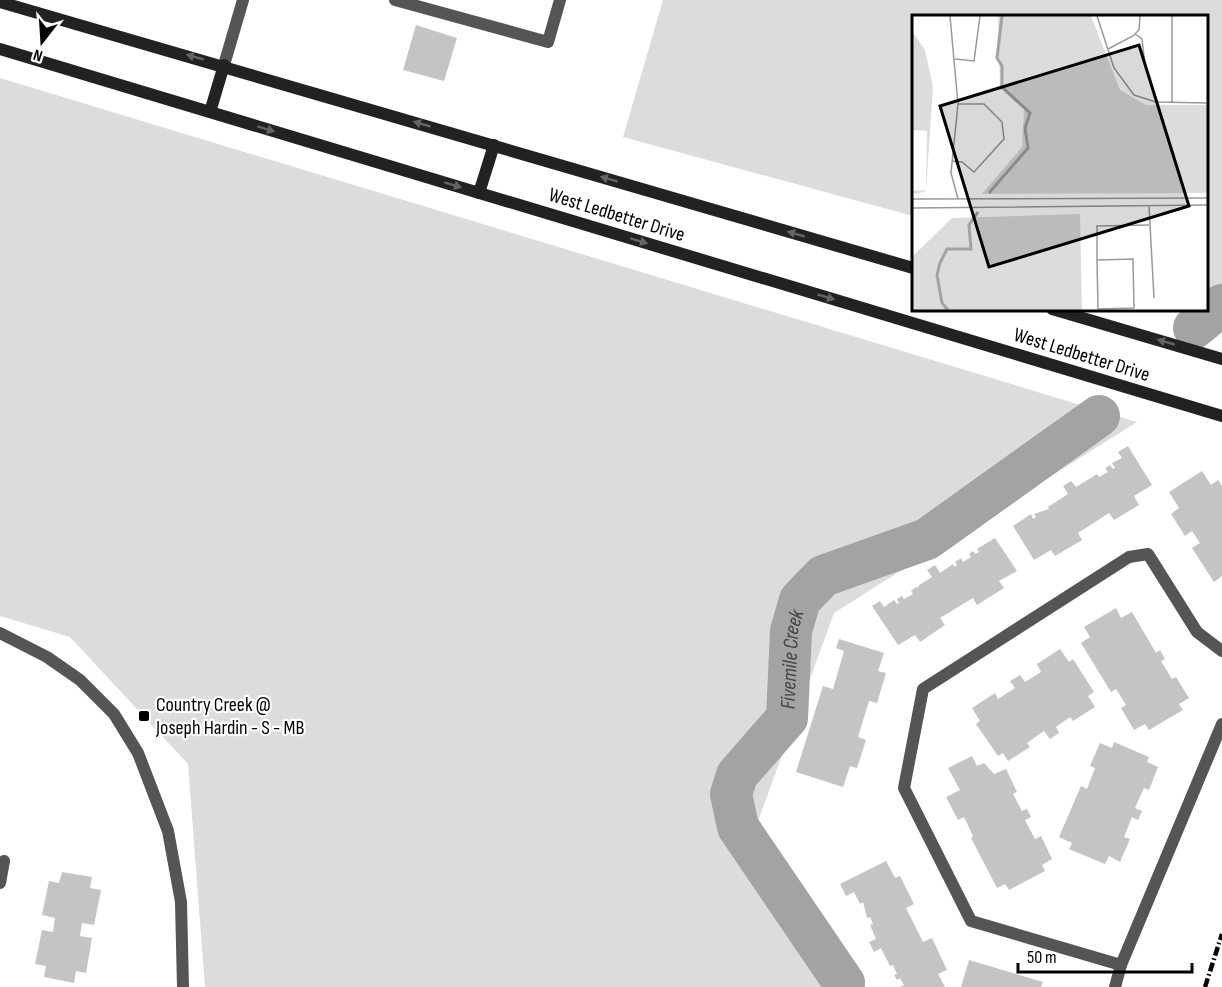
<svg xmlns="http://www.w3.org/2000/svg" width="1222" height="987" font-family="'Sofia Sans Condensed',sans-serif">
<rect width="100%" height="100%" fill="#fff"/>
<g fill="#dcdcdc">
<polygon points="663,0 1222,0 1222,301 1206,297 1206,16 913,16 913,216 623,137"/>
<polygon points="0,78 1137,422 834,613 757,824 856,983 855,987 205,987 188,764 70,637 0,616"/>
</g>
<g fill="none" stroke-linecap="round" stroke-linejoin="round">
<g stroke="#a3a3a3" stroke-width="42">
<polyline points="1194,328 1222,305"/>
<path id="s1" d="M843,987L844,983L738,827L731,794L737,775L787,718L791,631L800,600L823,576L927,539L1099,416"/>
</g>
</g>
<g fill="#c4c4c4">
<polygon points="416,25 457,38 444,81 403,70"/>
<polygon points="1128,446 1152,485 1134,496 1139,505 1114,520 1109,513 1078,533 1082,540 1055,556 1051,550 1034,560 1013,526 1031,514 1033,519 1036,517 1034,514 1049,509 1048,507 1068,494 1063,486 1071,481 1076,487 1097,474 1099,477 1108,472 1105,468 1110,465 1113,469 1115,468 1112,463 1122,458 1118,452"/>
<polygon points="1202,471 1211,485 1218,480 1222,486 1222,576 1214,582 1192,548 1200,543 1192,531 1185,536 1171,514 1179,508 1169,492"/>
<polygon points="995,538 1017,571 999,581 1004,588 977,605 973,598 940,618 945,625 920,642 915,635 898,645 872,606 880,601 884,607 894,600 897,604 899,603 897,599 902,596 904,599 913,594 911,591 916,587 919,588 918,586 932,577 927,570 935,565 940,573 953,564 954,567 957,565 955,562 961,558 963,562 971,557 969,554 973,551 975,554 979,552 977,549"/>
<polygon points="1116,608 1121,618 1132,612 1156,653 1160,650 1165,659 1161,661 1172,679 1176,677 1189,698 1179,704 1183,710 1149,730 1145,724 1134,730 1121,708 1126,705 1116,689 1111,692 1081,643 1090,637 1084,627"/>
<polygon points="839,639 884,653 878,671 886,673 877,703 869,701 858,737 866,740 857,768 850,766 843,787 796,772 823,686 833,689 844,651 836,648"/>
<polygon points="1060,649 1069,662 1073,659 1094,692 1088,696 1095,707 1073,721 1070,717 1056,727 1059,733 1050,739 1044,731 1027,743 1030,747 1008,761 1003,753 998,756 976,724 980,721 972,708 995,693 998,699 1015,688 1010,681 1020,675 1025,682 1041,672 1037,664"/>
<polygon points="1114,742 1149,757 1147,762 1158,767 1149,790 1144,788 1135,808 1142,811 1138,820 1132,817 1124,837 1130,839 1120,862 1109,856 1105,864 1069,849 1072,843 1059,837 1081,786 1087,789 1095,768 1090,766 1100,743 1112,748"/>
<polygon points="972,756 977,766 984,763 994,774 1006,769 1017,792 1013,794 1022,811 1027,809 1031,817 1025,820 1035,839 1041,836 1052,859 1042,865 1045,871 1009,890 1005,884 997,888 971,838 973,836 964,817 958,820 946,797 960,790 948,768"/>
<polygon points="886,861 895,878 900,876 914,904 906,908 923,942 932,938 947,970 938,974 945,987 899,987 904,985 900,978 897,980 894,975 897,974 893,965 890,966 881,948 874,952 869,942 876,939 870,925 873,924 870,917 867,918 863,902 860,904 854,892 846,896 840,884"/>
<polygon points="62,872 92,877 90,888 101,890 94,925 82,923 80,936 92,938 86,973 76,971 74,983 44,977 46,966 35,964 42,930 53,932 55,918 42,915 49,881 59,883"/>
<polygon points="969,960 1043,982 1041,987 961,987"/>
</g>
<g fill="none" stroke-linecap="round" stroke-linejoin="round">
<g stroke="#555" stroke-width="12">
<polyline points="395,0 548,42 560,0"/>
<polyline points="224,65 243,0"/>
<polyline points="0,883 4,861"/>
<polyline points="1121,965 971,921 904,788 923,689 1129,557 1148,554 1197,632 1222,651"/>
<polyline points="1115,987 1121,965 1222,724"/>
</g>
<polyline stroke="#555" stroke-width="12" points="0,633 47,657 80,680 114,714 138,753 168,831 181,902 183,987"/>
<g stroke="#222" stroke-width="12">
<polyline points="0,2 913,268"/>
<polyline points="0,49 1222,416"/>
<polyline points="210,112 224,65"/>
<polyline points="479,193 494,145"/>
<polyline points="1052,309 1222,359"/>
</g>
<polyline stroke="#000" stroke-width="4.5" stroke-dasharray="9 3 1.5 3" stroke-linecap="butt" points="1205,987 1222,934"/>
</g>
<defs><path id="oneway-solid" d="M-6-.8H1V-3.2L6.5 0L1 3.2V.8H-6Z" transform="scale(1.5)"/></defs>
<g fill="#646464">
<use href="#oneway-solid" transform="translate(195 57) rotate(-164)"/>
<use href="#oneway-solid" transform="translate(422 124) rotate(-164)"/>
<use href="#oneway-solid" transform="translate(266 129) rotate(17)"/>
<use href="#oneway-solid" transform="translate(609 179) rotate(-164)"/>
<use href="#oneway-solid" transform="translate(453 185) rotate(17)"/>
<use href="#oneway-solid" transform="translate(796 234) rotate(-164)"/>
<use href="#oneway-solid" transform="translate(639 241) rotate(17)"/>
<use href="#oneway-solid" transform="translate(826 297) rotate(17)"/>
<use href="#oneway-solid" transform="translate(1166 342) rotate(-164)"/>
</g>
<rect fill="#000" stroke="#fff" stroke-width="2" x="138" y="710" width="12" height="12" rx="3"/>
<g text-anchor="middle" stroke-width="4.5" stroke-linejoin="round" paint-order="stroke">
<g font-size="20" fill="#000" stroke="#fff">
<text transform="translate(617 214) rotate(17)" y="7">West Ledbetter Drive</text>
<text transform="translate(1082 354) rotate(17)" y="7">West Ledbetter Drive</text>
</g>
<g font-size="20" fill="#000" stroke="#fff" text-anchor="start">
<text x="156" y="711">Country Creek @<tspan x="156" dy="23">Joseph Hardin - S - MB</tspan></text>
</g>
<g font-size="21" font-style="italic" fill="#444" stroke="#fff">
<text dy="7" stroke="none"><textPath href="#s1" startOffset="381">Fivemile Creek</textPath></text>
</g>
</g>
<g transform="translate(912 15)">
<rect width="296" height="296" fill="#fff"/>
<path d="M86,1H179L208,75L234,90H295V178L70,179L110,132L112,94L88,73ZM0,16L13,35L21,72L14,176L4,179L0,176L14,175L15,116L0,115ZM168,199L170,295H0V242L40,203Z" fill="#dcdcdc"/>
<path fill="none" stroke="#a3a3a3" stroke-width="3" d="M77,178L116,133L113,113L118,98L90,72V51L85,43L90,1M36,295L30,288L25,260L28,248L35,234H59L57,210L66,197"/>
<path fill="none" stroke="#999" stroke-width="1.5" d="M38,1L46,89L39,158L46,184M185,1L202,53L222,80L244,87L296,88M260,1V88M223,19L230,24L233,50M196,34L221,21L227,15L228,1M43,44L62,46L68,1M40,146L50,147L62,157L92,124L90,107L72,89H46M0,184L296,183M237,191L242,283M0,193L296,190M185,245L221,244L222,293L186,294L185,245V211L237,210"/>
<path fill="#000" fill-opacity="0.15" stroke="#000" stroke-width="3" d="M227,30L277,191L77,252L28,91Z"/>
<rect width="296" height="296" fill="none" stroke="#000" stroke-width="3"/>
</g>
<g transform="translate(42 42) rotate(197)" stroke="#ffffff" stroke-width="4.5" paint-order="stroke">
<path d="M0-4.5L10 22L0 15L-10 22Z" fill="#000000"/>
<text y="-9" font-size="16" font-weight="bold" text-anchor="middle" fill="#000000">N</text>
</g>
<path d="M1018 963v9h174v-9" fill="none" stroke="#000000" stroke-width="3"/>
<text x="1027" y="963" font-size="18" fill="#000000" stroke="#ffffff" stroke-width="4.5" paint-order="stroke">50 m</text>
</svg>
